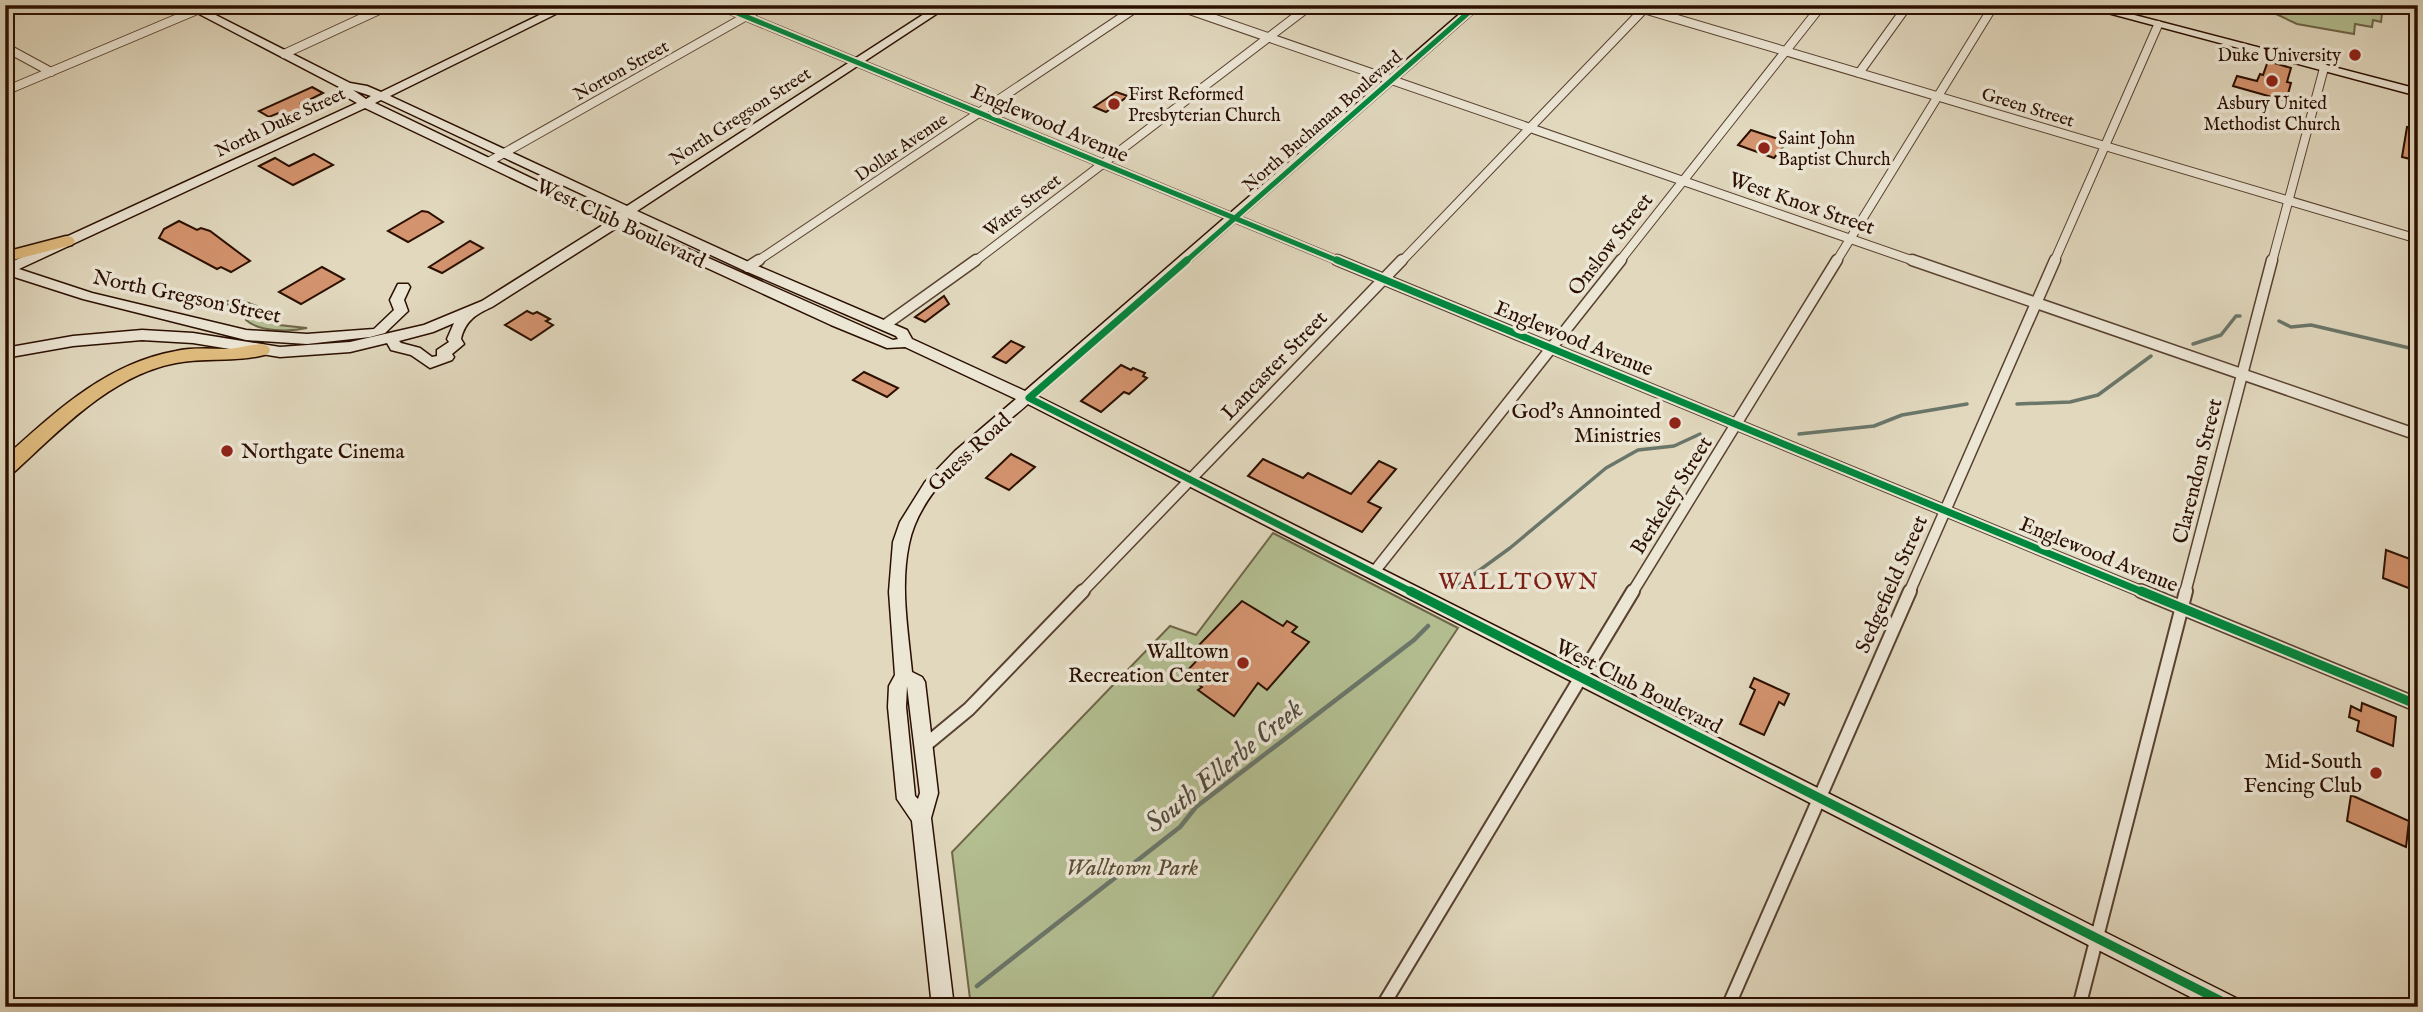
<svg xmlns="http://www.w3.org/2000/svg" width="2423" height="1012" font-family="'IM FELL English',serif">
<rect width="100%" height="100%" fill="#e1d8be"/>
<filter id="stains"><feTurbulence type="fractalNoise" baseFrequency=".00286" numOctaves="4"/><feColorMatrix values="0 0 0 0 .2 0 0 0 0 .09 0 0 0 0 .02 0 0 0 .5 -.17"/></filter>
<radialGradient id="worn" r=".72"><stop offset=".6" stop-color="#630" stop-opacity="0"/><stop offset="1" stop-color="#630" stop-opacity=".3"/></radialGradient>
<g fill="#b3be91" stroke="#6f6648" stroke-width="2">
<polygon points="2257,5 2383,5 2381,22 2373,20 2372,27 2355,24 2354,34 2297,24"/>
<path d="M238,299L277,314L279,325L307,328C290,332 259,332 246,320V312L222,302Z"/>
<polygon points="1273,533 1458,628 1206,1007 971,1007 952,852 1170,626 1196,635"/>
</g>
<g fill="none" stroke-linecap="round" stroke-linejoin="round">
<g stroke="#6a766a" stroke-width="3.5">
<polyline points="2279,321 2291,327 2311,325 2418,350"/>
<polyline points="2193,344 2221,335 2236,316 2240,316"/>
<polyline points="2017,404 2070,402 2098,395 2151,356"/>
<polyline points="1799,434 1874,426 1902,415 1967,404"/>
<polyline points="1455,588 1510,548 1606,468 1638,450 1674,446 1700,434"/>
</g>
<polyline stroke="#6a766a" stroke-width="4.5" points="977,986 1180,827 1196,807 1414,640 1428,626"/>
</g>
<g fill="#d3936e" stroke="#2b0f00" stroke-width="2">
<polygon points="2268,61 2291,68 2287,82 2291,83 2286,101 2233,86 2237,76 2257,81 2260,74 2263,75"/>
<polygon points="312,87 323,93 301,104 312,110 292,119 281,112 269,117 259,111"/>
<polygon points="1116,92 1128,96 1106,112 1094,107"/>
<polygon points="2407,127 2418,130 2418,161 2402,157"/>
<polygon points="1751,130 1787,142 1774,158 1738,145"/>
<polygon points="314,154 333,165 293,185 259,166 275,158 289,166"/>
<polygon points="422,211 428,212 443,222 408,242 388,231"/>
<polygon points="179,221 197,230 201,228 210,231 250,261 231,272 221,267 217,269 159,238 164,229"/>
<polygon points="470,241 483,248 442,273 429,267"/>
<polygon points="322,267 344,279 301,304 279,292"/>
<polygon points="944,296 949,304 925,322 915,317"/>
<polygon points="527,311 533,314 537,312 550,319 546,321 553,325 531,340 505,325"/>
<polygon points="1011,341 1024,347 1006,363 993,357"/>
<polygon points="1121,365 1131,370 1133,368 1145,373 1143,376 1147,378 1129,394 1124,392 1101,412 1081,401"/>
<polygon points="864,372 898,388 887,397 853,380"/>
<polygon points="1011,454 1035,467 1009,490 986,478"/>
<polygon points="1263,459 1303,478 1308,473 1351,494 1379,461 1396,469 1368,502 1381,508 1362,532 1248,476"/>
<polygon points="2386,550 2418,562 2418,584 2411,581 2411,589 2383,578"/>
<polygon points="1242,601 1283,626 1287,621 1297,627 1292,632 1309,642 1267,690 1258,683 1234,716 1198,690 1202,687 1184,674 1206,651 1198,646"/>
<polygon points="1754,678 1789,694 1784,705 1779,702 1764,735 1740,724 1755,690 1750,687"/>
<polygon points="2362,703 2396,717 2393,746 2357,731 2359,721 2349,717 2351,706 2361,711"/>
<polygon points="2351,795 2409,821 2406,847 2347,821"/>
</g>
<g fill="none" stroke-linecap="round" stroke-linejoin="round">
<g stroke="#584130" stroke-width="10">
<g id="street-far2">
<polyline points="718,5 1341,262"/>
<polyline points="1175,5 1917,262"/>
<polyline points="1630,5 2418,239"/>
<polyline points="5,7 11,5"/>
<polyline points="5,47 51,72"/>
<polyline points="284,54 390,5"/>
<polyline points="1859,73 1908,5"/>
<polyline points="5,91 209,5"/>
<polyline points="490,161 766,5"/>
<polyline points="756,262 1140,5"/>
<polyline points="974,262 1311,5"/>
<polyline points="1401,262 1648,5"/>
<polyline points="1619,262 1822,5"/>
<polyline points="1836,262 1994,5"/>
<polyline points="2054,262 2158,25"/>
<polyline points="2272,262 2324,68"/>
</g>
</g>
<g stroke="#584130" stroke-width="13">
<g id="street-far1">
<polyline points="1337,260 2145,593"/>
<polyline points="1912,260 2418,435"/>
<polyline points="748,267 759,260"/>
<polyline points="885,325 976,260"/>
<polyline points="1374,572 1621,260"/>
<polyline points="1081,593 1402,260"/>
<polyline points="1632,593 1837,260"/>
<polyline points="1909,593 2055,260"/>
<polyline points="2185,593 2272,260"/>
</g>
</g>
<g stroke="#584130" stroke-width="16">
<g id="street">
<polyline points="2141,591 2418,705"/>
<polyline points="923,747 969,709 1083,591"/>
<polyline points="1382,1007 1633,591"/>
<polyline points="1728,1007 1910,591"/>
<polyline points="2079,1007 2186,591"/>
</g>
</g>
<g stroke="#2b0f00" stroke-width="3">
<g id="secondary">
<path d="M182,5H196L350,83L367,86L381,92L560,5H574L390,96L627,206L938,5H950L637,211L753,264L907,330L912,339L1025,391L1470,5H1482L1037,396L2240,1000L2243,1007H2210L1028,404C985,442 921,484 909,544C900,586 908,630 912,672L922,677L925,682L938,793L931,818L954,1007H932L912,821L897,799L888,707L889,686L895,675L889,592L893,542L900,522L925,482L955,451L1016,399L905,347L887,348L831,325L618,227L492,307C476,314 465,321 461,339L464,344L452,354L454,357L452,360L430,368L411,355L391,350L387,343L350,352L280,357L193,343L142,340L73,346L5,358V348L73,336L142,330L193,333L280,347L350,342L424,325L482,301L606,223L365,108L19,269L92,293L246,330L307,334L374,329L394,310L390,300L398,284H408L410,287L404,300L408,311L385,333L370,337L307,344L246,340L83,299L5,274V265L357,103L343,95L341,88ZM353,90L371,96L366,99ZM381,100L620,212L614,217L608,215L375,103ZM629,217L743,270L896,336L898,339L893,340L625,221ZM454,323L447,339L449,342L437,350V356L432,357L420,348L401,343L399,341L433,332ZM907,686L920,793L918,799L915,796L906,707Z"/>
<polygon points="2078,5 2096,5 2418,89 2418,96"/>
</g>
</g>
<g stroke="#2b0f00" stroke-width="3">
<g id="highway">
<polygon points="66,236 72,237 75,241 72,245 5,262 5,252"/>
<path d="M261,344L268,346L270,350L268,354C237,363 207,357 176,363C111,375 59,431 12,474L5,476V457C55,412 107,363 176,351C194,347 211,349 229,349C240,348 250,345 261,344Z"/>
</g>
</g>
<use href="#street-far2" stroke="#ece6d5" stroke-width="8"/>
<use href="#street-far1" stroke="#ece6d5" stroke-width="10"/>
<use href="#street" stroke="#ece6d5" stroke-width="12"/>
<use href="#secondary" fill="#ece6d5" fill-rule="evenodd"/>
<use href="#highway" fill="#e0bc7f" fill-rule="evenodd"/>
<g stroke="#ece6d5" stroke-width="9">
<g id="cycleway-far2">
<polyline points="718,5 1341,262"/>
<polyline points="1185,262 1477,5"/>
</g>
</g>
<g stroke="#ece6d5" stroke-width="11">
<g id="cycleway-far1">
<polyline points="1187,260 1029,398 1414,593"/>
<polyline points="1337,260 2145,593"/>
</g>
</g>
<g stroke="#ece6d5" stroke-width="13">
<g id="cycleway">
<polyline points="1410,591 2233,1007"/>
<polyline points="2141,591 2418,705"/>
</g>
</g>
<use href="#cycleway-far2" stroke="#00873e" stroke-width="5"/>
<use href="#cycleway-far1" stroke="#00873e" stroke-width="7"/>
<use href="#cycleway" stroke="#00873e" stroke-width="9"/>
</g>
<g fill="#8f2418" stroke="#ece6d5" stroke-width="2.5">
<circle cx="2355" cy="55" r="7"/>
<circle cx="2272" cy="81" r="7"/>
<circle cx="1114" cy="104" r="7"/>
<circle cx="1764" cy="148" r="7"/>
<circle cx="1675" cy="423" r="7"/>
<circle cx="227" cy="451" r="7"/>
<circle cx="1243" cy="663" r="7"/>
<circle cx="2376" cy="773" r="7"/>
</g>
<g text-anchor="middle" stroke-width="7" stroke-linejoin="round" paint-order="stroke">
<g font-size="18" fill="#2b0f00" stroke="#ece6d5" text-anchor="start">
<text x="2341" y="61" text-anchor="end">Duke University</text>
<text x="1128" y="100">First Reformed<tspan x="1128" dy="21">Presbyterian Church</tspan></text>
<text x="2272" y="109" text-anchor="middle">Asbury United<tspan x="2272" dy="21">Methodist Church</tspan></text>
<text x="1778" y="144">Saint John<tspan x="1778" dy="21">Baptist Church</tspan></text>
</g>
<g font-size="18" fill="#2b0f00" stroke="#ece6d5">
<text transform="translate(621 70) rotate(-29)" y="6">Norton Street</text>
<text transform="translate(2028 107) rotate(17)" y="6">Green Street</text>
<text transform="translate(740 116) rotate(-33)" y="6">North Gregson Street</text>
<text transform="translate(1322 121) rotate(-41)" y="6">North Buchanan Boulevard</text>
<text transform="translate(280 122) rotate(-25)" y="6">North Duke Street</text>
<text transform="translate(901 147) rotate(-34)" y="6">Dollar Avenue</text>
<text transform="translate(1022 205) rotate(-37)" y="6">Watts Street</text>
</g>
<g font-size="21" fill="#2b0f00" stroke="#ece6d5">
<text transform="translate(1050 123) rotate(23)" y="7">Englewood Avenue</text>
<text transform="translate(1802 203) rotate(19)" y="7">West Knox Street</text>
<text transform="translate(621 223) rotate(25)" y="7">West Club Boulevard</text>
<text transform="translate(1610 244) rotate(-52)" y="7">Onslow Street</text>
<text transform="translate(187 296) rotate(12)" y="7">North Gregson Street</text>
<text transform="translate(1574 338) rotate(22)" y="7">Englewood Avenue</text>
<text transform="translate(1274 365) rotate(-46)" y="7">Lancaster Street</text>
<text transform="translate(969 452) rotate(-43)" y="7">Guess Road</text>
<text transform="translate(2197 471) rotate(-76)" y="7">Clarendon Street</text>
<text transform="translate(1671 495) rotate(-58)" y="7">Berkeley Street</text>
<text transform="translate(2099 554) rotate(22)" y="7">Englewood Avenue</text>
<text transform="translate(1891 584) rotate(-66)" y="7">Sedgefield Street</text>
<text transform="translate(1639 686) rotate(27)" y="7">West Club Boulevard</text>
</g>
<g font-size="21" fill="#2b0f00" stroke="#ece6d5" text-anchor="end">
<text x="1661" y="418">God's Annointed<tspan x="1661" dy="24">Ministries</tspan></text>
<text x="241" y="458" text-anchor="start">Northgate Cinema</text>
<text x="1229" y="658">Walltown<tspan x="1229" dy="24">Recreation Center</tspan></text>
<text x="2362" y="768">Mid-South<tspan x="2362" dy="24">Fencing Club</tspan></text>
</g>
<g font-size="23" letter-spacing="2" fill="#7a1f14" stroke="#ece6d5">
<text x="1519" y="589">WALLTOWN</text>
</g>
<g font-size="24" font-style="italic" fill="#5b4c33" stroke="#ece6d5">
<text x="1132" y="875">Walltown Park</text>
</g>
<g font-size="28" font-style="italic" fill="#504b3e" stroke="#ece6d5">
<text transform="translate(1223 765) rotate(-39)" y="10">South Ellerbe Creek</text>
</g>
</g>
<rect width="2423" height="1012" fill="none" stroke="#e1d8be" stroke-width="28"/>
<rect x="7" y="7" width="2409" height="998" fill="none" stroke="#2b0f00" stroke-width="3.5"/>
<rect x="14" y="14" width="2395" height="984" fill="none" stroke="#2b0f00" stroke-width="2"/>
<rect width="100%" height="100%" filter="url(#stains)"/>
<rect width="100%" height="100%" fill="url(#worn)"/>
</svg>
